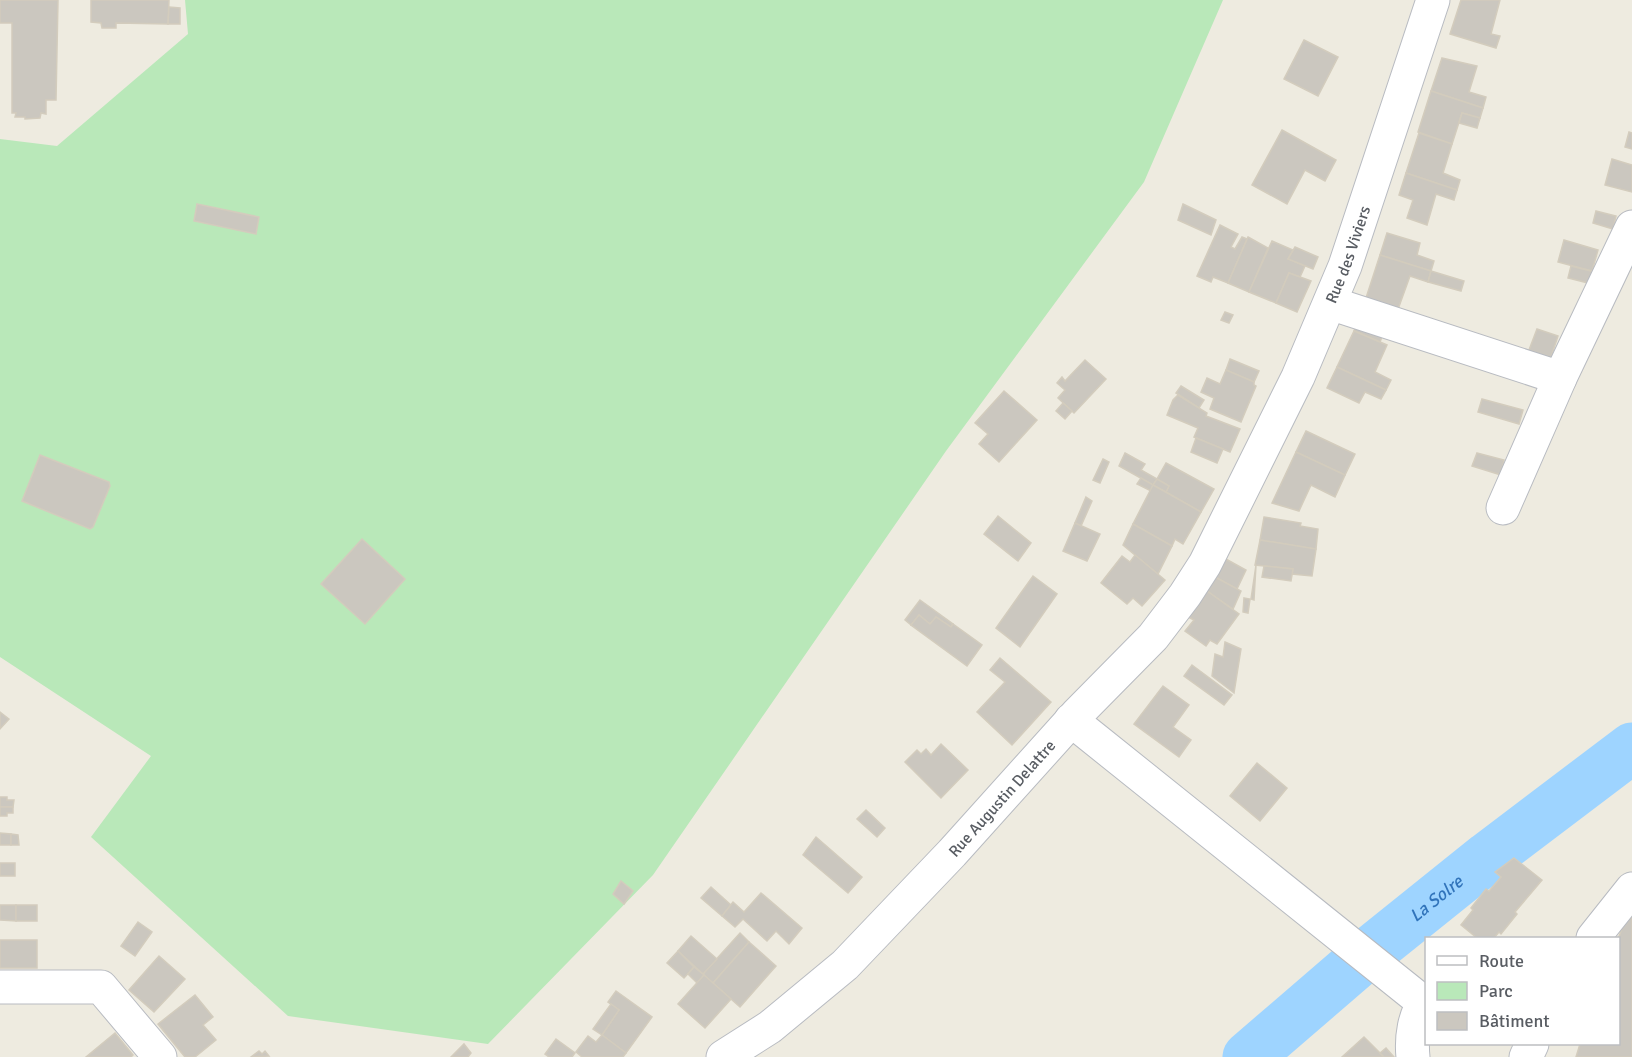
<svg xmlns="http://www.w3.org/2000/svg" width="1632" height="1057" font-family="Signika,sans-serif">
<rect width="100%" height="100%" fill="#eeebe0"/>
<polygon fill="#b9e8b9" points="185,0 1223,0 1144,182 946,451 653,875 488,1044 288,1016 91,837 151,756 0,657 0,139 57,146 188,34"/>
<g fill="none" stroke-linecap="round" stroke-linejoin="round">
<path stroke="#9ed4ff" stroke-width="51" id="s1" d="M1248,1057L1371,951L1488,857L1632,748"/>
</g>
<g fill="#cbc7bf" stroke="#d3ccbd" stroke-width="1.5">
<polygon points="0,0 58,0 56,100 46,100 46,114 41,113 40,118 25,119 25,117 15,117 16,113 12,113 12,23 0,23"/>
<polygon points="91,0 169,0 168,24 116,23 116,28 102,28 101,23 91,22"/>
<polygon points="1461,0 1500,0 1491,34 1500,36 1496,48 1450,34"/>
<polygon points="169,7 180,8 180,24 168,24"/>
<polygon points="1304,40 1338,57 1318,96 1284,79"/>
<polygon points="1442,58 1477,66 1469,92 1486,97 1483,108 1431,91"/>
<polygon points="1431,91 1483,108 1480,118 1462,113 1452,144 1418,132"/>
<polygon points="1462,113 1480,118 1477,128 1459,123"/>
<polygon points="1282,130 1336,160 1325,181 1305,170 1287,204 1252,185"/>
<polygon points="1629,132 1632,133 1632,149 1625,147"/>
<polygon points="1419,133 1452,144 1443,173 1460,180 1457,190 1406,173"/>
<polygon points="1612,159 1632,165 1632,192 1605,185"/>
<polygon points="1406,173 1457,190 1454,200 1436,194 1427,225 1407,218 1413,200 1399,195"/>
<polygon points="197,204 259,217 256,234 194,221"/>
<polygon points="1183,204 1216,220 1211,235 1178,220"/>
<polygon points="1596,211 1616,216 1613,229 1593,223"/>
<polygon points="1220,225 1238,234 1231,247 1235,249 1242,237 1247,239 1228,283 1213,277 1211,282 1197,276"/>
<polygon points="1387,233 1420,243 1417,255 1434,261 1431,271 1380,255"/>
<polygon points="1248,237 1268,248 1249,292 1228,283"/>
<polygon points="1564,240 1598,250 1592,271 1558,262"/>
<polygon points="1272,241 1293,250 1288,259 1305,266 1300,277 1289,273 1276,303 1249,292"/>
<polygon points="1295,247 1318,257 1313,269 1288,259"/>
<polygon points="1380,255 1431,271 1428,282 1410,276 1397,312 1365,301"/>
<polygon points="1571,266 1595,272 1592,284 1568,278"/>
<polygon points="1431,271 1464,281 1461,291 1428,282"/>
<polygon points="1289,273 1311,281 1297,312 1276,303"/>
<polygon points="1225,312 1233,315 1229,323 1221,320"/>
<polygon points="1356,326 1383,334 1380,342 1354,331"/>
<polygon points="1537,329 1558,336 1551,357 1529,350"/>
<polygon points="1354,331 1387,345 1375,372 1391,380 1386,390 1337,367"/>
<polygon points="1230,359 1259,371 1254,382 1226,370"/>
<polygon points="1085,360 1106,379 1074,413 1058,398 1065,390 1057,383 1062,377 1065,381"/>
<polygon points="1337,367 1386,390 1381,399 1365,392 1359,403 1327,388"/>
<polygon points="1226,370 1254,382 1254,385 1256,386 1241,422 1210,409 1214,398 1201,392 1207,378 1220,384"/>
<polygon points="1181,386 1204,400 1199,408 1176,393"/>
<polygon points="1004,391 1037,420 999,462 979,444 988,434 975,423"/>
<polygon points="1178,395 1207,413 1206,416 1240,429 1230,452 1194,437 1198,428 1167,415 1173,400"/>
<polygon points="1482,399 1523,410 1519,424 1478,412"/>
<polygon points="1063,403 1072,411 1065,419 1056,411"/>
<polygon points="1306,431 1355,454 1345,475 1296,452"/>
<polygon points="1196,438 1223,449 1217,463 1191,452"/>
<polygon points="1296,452 1345,475 1335,497 1311,485 1299,511 1272,503"/>
<polygon points="1125,453 1145,464 1141,470 1157,479 1153,485 1119,466"/>
<polygon points="1477,453 1504,460 1501,475 1472,466"/>
<polygon points="40,455 109,482 110,486 93,527 90,529 22,501"/>
<polygon points="1103,459 1109,462 1100,483 1093,480"/>
<polygon points="1166,463 1214,489 1201,512 1166,492 1169,486 1157,479"/>
<polygon points="1141,478 1153,485 1151,491 1137,484"/>
<polygon points="1157,479 1169,486 1166,492 1153,485"/>
<polygon points="1153,485 1201,512 1183,544 1175,539 1172,546 1133,524"/>
<polygon points="1086,497 1092,501 1081,526 1075,523"/>
<polygon points="998,516 1031,543 1018,561 984,534"/>
<polygon points="1264,517 1301,523 1300,526 1318,529 1316,549 1260,540"/>
<polygon points="1075,523 1100,534 1087,561 1063,551"/>
<polygon points="1133,524 1172,546 1158,574 1123,545"/>
<polygon points="362,539 405,579 365,624 321,584"/>
<polygon points="1260,540 1316,549 1312,576 1292,574 1293,569 1255,565"/>
<polygon points="1135,555 1165,580 1142,606 1133,598 1127,604 1101,583 1122,556 1130,562"/>
<polygon points="1224,558 1246,570 1237,589 1215,577"/>
<polygon points="1256,565 1254,600 1251,599"/>
<polygon points="1264,566 1293,569 1291,581 1262,577"/>
<polygon points="1033,576 1057,594 1020,647 996,628"/>
<polygon points="1215,577 1241,591 1233,609 1207,591"/>
<polygon points="1207,591 1239,614 1217,644 1210,640 1206,646 1185,631 1194,620 1188,617"/>
<polygon points="1244,598 1250,599 1248,613 1243,612"/>
<polygon points="920,600 953,624 951,627 936,617 930,624 919,615 911,625 905,620"/>
<polygon points="919,615 930,624 936,617 951,627 953,624 982,645 967,666 911,625"/>
<polygon points="1225,642 1241,649 1234,693 1212,676 1215,654 1223,657"/>
<polygon points="1000,658 1051,702 1012,745 977,712 1005,682 990,670"/>
<polygon points="1192,665 1232,695 1224,705 1184,676"/>
<polygon points="1163,686 1189,705 1173,727 1191,740 1179,757 1134,724"/>
<polygon points="0,712 9,719 0,729"/>
<polygon points="941,744 968,770 941,798 905,762 917,750 921,754 926,749 931,755"/>
<polygon points="1257,763 1287,788 1260,821 1230,796"/>
<polygon points="0,797 7,797 7,800 14,800 13,807 0,807"/>
<polygon points="0,807 13,807 13,813 7,813 7,816 0,816"/>
<polygon points="866,810 885,828 877,837 857,819"/>
<polygon points="0,833 11,834 11,845 0,845"/>
<polygon points="11,834 18,835 19,845 11,845"/>
<polygon points="816,837 862,877 848,893 803,855"/>
<polygon points="1514,858 1542,880 1515,912 1517,914 1501,934 1499,932 1494,938 1477,938 1461,925 1473,910 1471,908 1486,889 1489,891 1501,877 1495,872"/>
<rect x="0" y="863" width="15" height="13"/>
<polygon points="621,881 633,891 624,904 613,894"/>
<polygon points="711,887 731,905 722,916 701,898"/>
<polygon points="761,893 802,928 789,944 776,931 767,941 743,919 735,927 722,916 733,902 744,912"/>
<polygon points="0,905 16,905 16,921 0,920"/>
<rect x="16" y="905" width="21" height="16"/>
<polygon points="1629,911 1632,912 1632,1057 1576,1057 1580,1044 1618,1044 1618,939"/>
<polygon points="138,922 152,932 135,956 121,946"/>
<polygon points="740,933 749,942 713,983 703,974"/>
<polygon points="691,936 717,959 703,974 678,951"/>
<rect x="0" y="940" width="37" height="28"/>
<polygon points="749,942 776,966 740,1007 713,983"/>
<polygon points="678,951 694,967 684,978 667,963"/>
<polygon points="159,956 185,979 154,1012 129,990"/>
<polygon points="694,967 704,975 697,983 688,974"/>
<polygon points="704,975 731,999 705,1028 678,1004"/>
<polygon points="616,991 652,1017 626,1053 602,1035 619,1010 608,1002"/>
<polygon points="195,995 213,1017 203,1025 216,1040 195,1057 185,1057 158,1024"/>
<polygon points="611,1004 619,1010 602,1035 593,1029"/>
<polygon points="115,1033 133,1055 131,1057 86,1057"/>
<polygon points="602,1035 626,1053 623,1057 582,1057 576,1052 588,1036 596,1042"/>
<polygon points="1364,1037 1384,1057 1342,1057"/>
<polygon points="556,1039 575,1053 572,1057 549,1057 545,1054"/>
<polygon points="464,1044 471,1053 468,1057 451,1057"/>
<polygon points="1386,1048 1394,1057 1384,1057 1380,1053"/>
<polygon points="259,1051 262,1054 265,1051 269,1056 251,1057"/>
</g>
<g fill="none" stroke-linecap="round" stroke-linejoin="round">
<g stroke="#b8bbc1" stroke-width="35">
<g id="minor">
<polyline points="1330,303 1560,378 1632,227"/>
<polyline points="1503,508 1560,378"/>
<polyline points="1071,720 1424,1003"/>
<polyline points="1593,938 1632,889"/>
<polyline points="0,987 101,987 160,1057"/>
<path id="s2" d="M723,1057L770,1027L845,965L952,853L1078,713L1153,637L1185,595L1205,564L1298,377L1345,266L1433,0"/>
<path d="M1413,1057C1411,1038 1414,1015 1426,1000"/>
<polyline points="1526,1057 1532,1044"/>
</g>
</g>
<use href="#minor" stroke="#fff" stroke-width="33"/>
</g>
<g text-anchor="middle" stroke-width="5" stroke-linejoin="round" paint-order="stroke">
<g font-size="16" fill="#595d63" stroke="#fff">
<text dy="6" stroke="none"><textPath href="#s2" startOffset="1034">Rue des Viviers</textPath></text>
<text dy="6" stroke="none"><textPath href="#s2" startOffset="382">Rue Augustin Delattre</textPath></text>
</g>
<g font-size="18" font-style="italic" fill="#3174bb" stroke="#fff">
<text dy="6" stroke="none"><textPath href="#s1" startOffset="246">La Solre</textPath></text>
</g>
</g>
<rect x="1425" y="937" width="195" height="108" fill="#ffffff" stroke="#bdbec1" stroke-width="1.5"/>
<rect x="1437" y="956" width="30" height="9" fill="#ffffff" stroke="#bdbec1" stroke-width="1.5"/>
<text x="1479" y="967" font-size="18" fill="#595d63">Route</text>
<rect x="1437" y="982" width="30" height="18" fill="#b9e8b9" stroke="#bdbec1" stroke-width="1.5"/>
<text x="1479" y="997" font-size="18" fill="#595d63">Parc</text>
<rect x="1437" y="1012" width="30" height="18" fill="#cbc7bf" stroke="#bdbec1" stroke-width="1.5"/>
<text x="1479" y="1027" font-size="18" fill="#595d63">Bâtiment</text>
</svg>
